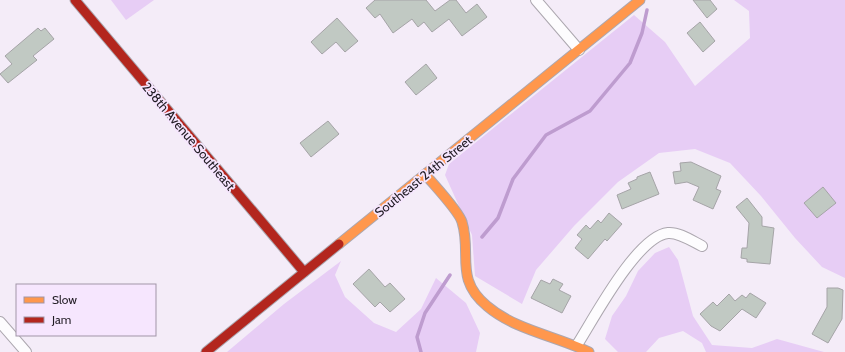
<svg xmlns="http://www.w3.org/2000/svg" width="845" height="352" font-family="Cabin,sans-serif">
<rect width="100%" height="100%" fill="#f4ecf8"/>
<g fill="#e7cdf5">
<polygon points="111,0 154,0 126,20"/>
<polygon points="734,0 845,0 845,278 822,267 795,238 761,196 730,163 695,149 659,153 618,182 574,226 536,270 522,304 475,276 472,235 445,175 449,164 634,15 665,42 695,86 750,38 749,11"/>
<polygon points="669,247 678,260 693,316 712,345 752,348 777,339 824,352 706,352 702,343 683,331 659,338 646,352 618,352 605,339 612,316 626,296 638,271 655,253"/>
<polygon points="341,261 335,275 345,297 374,323 396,332 421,309 436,278 466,303 480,333 476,352 227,352 284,304"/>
</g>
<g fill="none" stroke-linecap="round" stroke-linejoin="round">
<g stroke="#be9ccf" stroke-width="3.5">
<polyline points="482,237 498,218 513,179 546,135 590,111 630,63 642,33 647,10"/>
<polyline points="421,352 417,337 425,313 450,275"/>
</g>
</g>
<g fill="#c1c9c3" stroke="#a5a4a7">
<polygon points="375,0 426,0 435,11 450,0 456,0 466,13 477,4 487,17 462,36 449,19 432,32 424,22 418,27 412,19 393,33 380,14 375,18 366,8"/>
<polygon points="693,0 710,0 717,9 707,18"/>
<polygon points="337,18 358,41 345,52 336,42 322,54 311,42"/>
<polygon points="700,22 715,41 703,52 687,33"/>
<polygon points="38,28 41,31 45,28 54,39 33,56 37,60 8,83 0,74 12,64 5,56"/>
<polygon points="426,64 437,78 416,95 405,82"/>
<polygon points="328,121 339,134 311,157 300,143"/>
<polygon points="691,162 721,176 716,189 721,191 713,209 693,200 699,187 687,182 675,184 673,172 681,171 680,163"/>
<polygon points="650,172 659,194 622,209 617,195 631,189 628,183 637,179 637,177"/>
<polygon points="823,187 836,203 817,218 804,203"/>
<polygon points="747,198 762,217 762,226 774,228 770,264 747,262 747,259 741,258 742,248 747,248 749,223 736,207"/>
<polygon points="609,213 622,224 607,241 605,239 588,259 575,248 582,239 577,235 586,225 590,229 598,220 601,223"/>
<polygon points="369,269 385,287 390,283 405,299 390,312 380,302 375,307 353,284"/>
<polygon points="553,279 563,284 559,290 571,296 562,313 531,298 541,280 550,284"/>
<polygon points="827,288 838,288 843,290 842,319 828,343 812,334 827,307"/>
<polygon points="750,293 766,303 756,318 742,309 720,331 711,326 700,314 713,302 717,306 729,294 735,301 742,295 746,298"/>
</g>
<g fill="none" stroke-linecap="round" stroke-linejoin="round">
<g stroke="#aca7af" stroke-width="12">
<g id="street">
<polyline points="536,0 579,50"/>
<polyline points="0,322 26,352"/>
<path d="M577,345C593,320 637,236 668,233C679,232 692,241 702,246"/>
</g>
</g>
<g stroke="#aca7af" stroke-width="11">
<g id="slow">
<path d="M425,174C433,184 459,211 462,222C472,254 454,279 487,306C515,330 556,336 589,352"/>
<polyline points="339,244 640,0"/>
</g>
</g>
<g stroke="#aca7af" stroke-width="11">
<g id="jam">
<polyline points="75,0 304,272"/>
<polyline points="206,352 339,244"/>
</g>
</g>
<use href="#street" stroke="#fdfcfe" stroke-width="10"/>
<use href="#slow" stroke="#ff974d" stroke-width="9"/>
<use href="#jam" stroke="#b3261e" stroke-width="9"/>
</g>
<g text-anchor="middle" stroke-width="3.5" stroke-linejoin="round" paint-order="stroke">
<g font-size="13" fill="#211c24" stroke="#f6e6fe">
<text transform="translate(189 136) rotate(50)" y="5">238th Avenue Southeast</text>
<text transform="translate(423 176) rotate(-39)" y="5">Southeast 24th Street</text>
</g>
</g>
<rect x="16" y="284" width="140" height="52" fill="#f6e6fe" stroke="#a195a7"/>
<rect x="24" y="297" width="20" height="6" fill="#ff974d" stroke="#a195a7"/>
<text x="52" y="304" font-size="12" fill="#211c24">Slow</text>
<rect x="24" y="317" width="20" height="6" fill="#b3261e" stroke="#a195a7"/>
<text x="52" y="324" font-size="12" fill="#211c24">Jam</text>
</svg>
